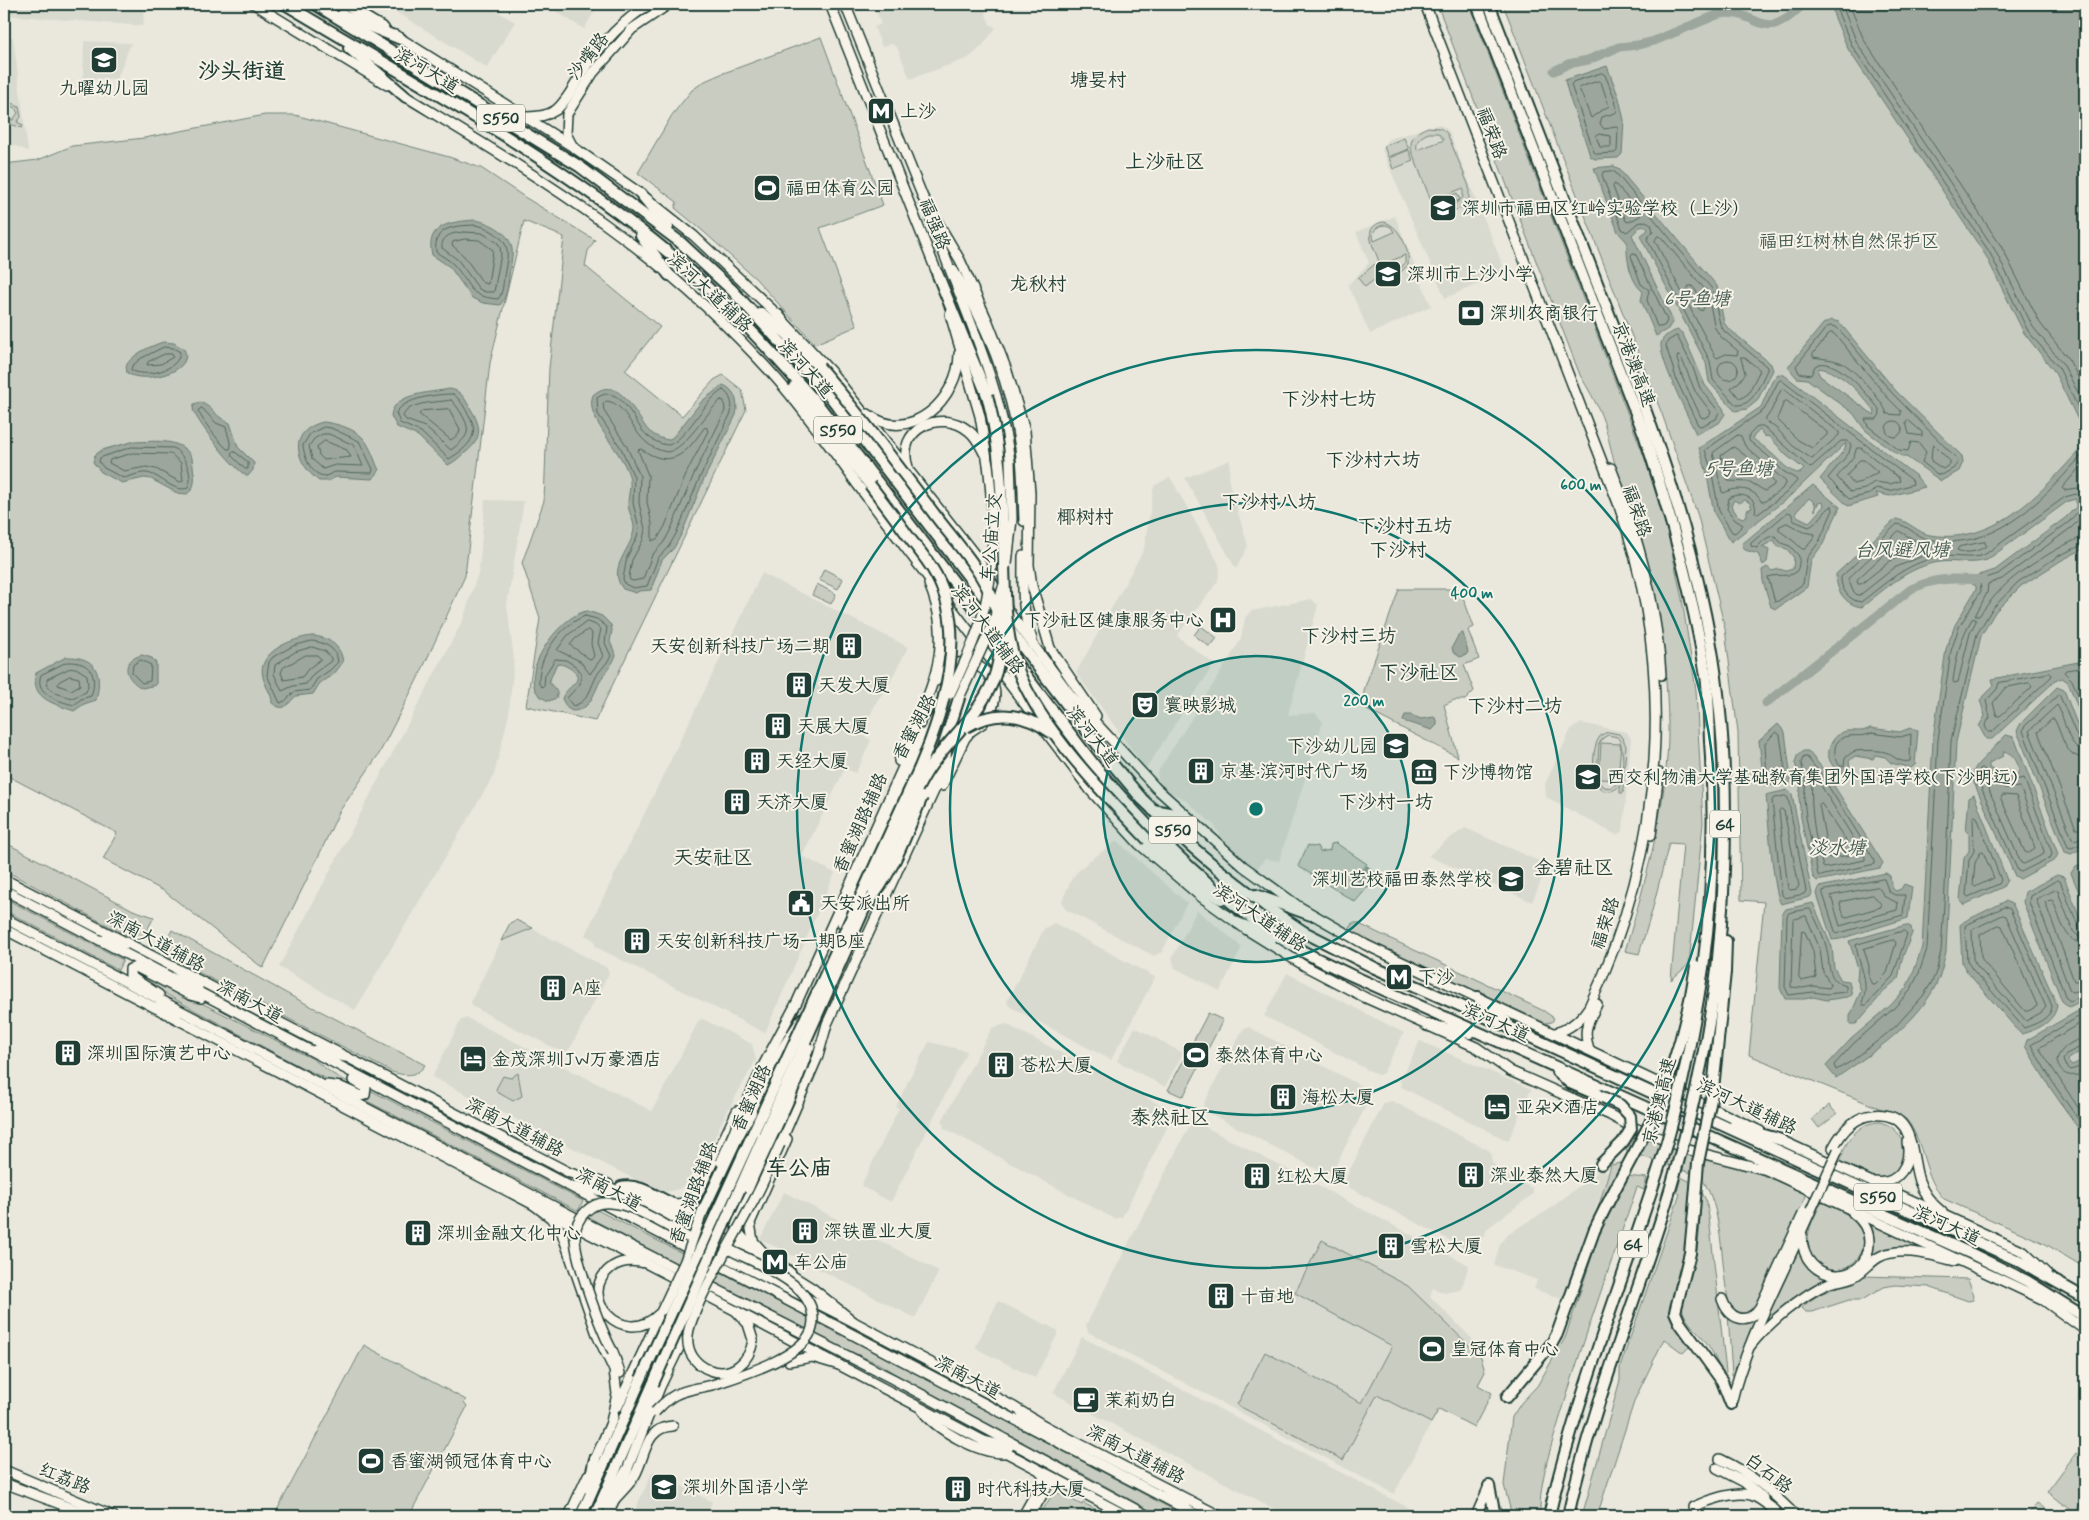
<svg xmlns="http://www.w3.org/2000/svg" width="2089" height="1520" font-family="Mynerve,'LXGW WenKai TC',sans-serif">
<rect width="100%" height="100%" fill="#eae8dd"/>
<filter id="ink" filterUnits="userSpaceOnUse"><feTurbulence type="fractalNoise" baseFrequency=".02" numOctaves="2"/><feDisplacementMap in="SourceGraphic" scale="10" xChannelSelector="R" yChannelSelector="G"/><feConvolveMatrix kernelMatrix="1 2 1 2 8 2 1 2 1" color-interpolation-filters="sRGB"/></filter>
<g filter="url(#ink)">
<g fill="#d9dacf">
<polygon points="4,4 145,4 143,26 4,15"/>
<polygon points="383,4 485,4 515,22 487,68"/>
<polygon points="560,4 599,4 584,29 555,11"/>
<polygon points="865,4 982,4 990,24 996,28 982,46 969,58 910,79 897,47 891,44 882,47 874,27 881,24 875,8 867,11"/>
<polygon points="4,37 13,37 28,151 5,142 9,130 4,127"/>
<polygon points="84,41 131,43 117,79 83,78"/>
<polygon points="1439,124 1448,130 1503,266 1498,276 1445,298 1382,150 1389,139"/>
<polygon points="1395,216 1431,306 1370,334 1348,285 1369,263 1356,232"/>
<polygon points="1230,460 1229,482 1248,546 1236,569 1185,478"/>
<polygon points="1170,477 1218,562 1220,568 1218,581 1177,636 1214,664 1146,769 1076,673 1144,549 1154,486"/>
<polygon points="485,500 524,501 507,605 514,659 509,714 494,775 355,1010 279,967 463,620 479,570"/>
<polygon points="762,573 908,647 887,688 877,701 861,734 871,740 856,773 845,769 802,856 835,873 765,1033 596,947 594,940 585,935"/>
<polygon points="1311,599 1318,605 1288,715 1315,713 1323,722 1279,861 1265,859 1256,870 1227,846 1214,825 1183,798 1167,792 1159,784 1157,773 1234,651 1241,638 1245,618 1251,611"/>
<polygon points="1581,723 1627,732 1631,739 1623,831 1616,835 1546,797 1545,784 1571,729"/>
<polygon points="1465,828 1548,865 1532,902 1428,856 1447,840"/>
<polygon points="1117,841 1187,903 1162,952 1154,956 1065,909 1062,901 1072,878 1079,870 1090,860"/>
<polygon points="1197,910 1242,947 1220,991 1175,968 1172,958"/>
<polygon points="516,920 607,968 609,973 571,1047 567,1051 560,1051 473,1007 471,1001 510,923"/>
<polygon points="1054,923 1155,977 1111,1060 1009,1006 1007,1001 1044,929"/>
<polygon points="1287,973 1404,1033 1383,1073 1378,1075 1264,1016"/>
<polygon points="467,1018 652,1111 699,1020 703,1019 752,1044 756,1060 721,1123 705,1160 687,1183 679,1189 662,1193 432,1077 461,1020"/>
<polygon points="1006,1024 1170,1110 1172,1118 1122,1217 1115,1219 944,1128 942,1121 992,1028"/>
<polygon points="1135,1027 1183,1053 1165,1087 1117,1061"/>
<polygon points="1249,1027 1369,1090 1371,1096 1333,1171 1326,1174 1207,1112 1203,1105 1243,1029"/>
<polygon points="1420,1041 1531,1089 1508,1141 1401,1087 1400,1081"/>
<polygon points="929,1042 967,1051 891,1202 861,1186 899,1108 896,1107 911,1075"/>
<polygon points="1392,1101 1490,1151 1492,1162 1502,1172 1532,1188 1533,1194 1488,1228 1474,1253 1348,1187 1345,1179 1384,1103"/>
<polygon points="1196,1122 1469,1265 1461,1290 1444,1293 1433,1288 1430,1296 1484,1351 1481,1357 1485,1372 1478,1385 1492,1393 1474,1427 1439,1409 1394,1494 1088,1332 1086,1325 1191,1123"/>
<polygon points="1600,1170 1608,1173 1565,1300 1534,1289 1537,1280 1494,1265 1500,1244 1506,1236 1525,1223 1547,1211"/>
<polygon points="784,1192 939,1271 915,1318 760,1239"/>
<polygon points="998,1301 1059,1331 1035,1378 975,1348"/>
<polygon points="1082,1337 1424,1516 1288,1516 1053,1393"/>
<polygon points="653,1471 712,1502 706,1516 632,1516"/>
</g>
<g fill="#c8ccc1" stroke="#74847a" fill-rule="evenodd">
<path d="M1437,4H1469L1644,456L1666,524L1682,599L1696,690L1703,823L1689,964L1671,980L1683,844L1669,843L1652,911L1639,954L1625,951C1646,880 1669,800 1668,725C1667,637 1648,552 1617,470C1612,456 1610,443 1606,430C1601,410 1590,392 1580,375Z"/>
<path d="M1503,4H2085V1268L2044,1243L1944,1199C1923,1177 1925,1142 1906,1119L1749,1055L1764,902L1741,900L1738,733L1725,629L1698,516L1662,414Z"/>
<polygon points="821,37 883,205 820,228 857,326 815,344 756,279 704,232 675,208 677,202 638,173 672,115 692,90 705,81 721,74"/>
<polygon points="4,99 19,107 21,117 17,122 23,125 22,128 4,122 4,118 13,120 18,113 15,108 4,103"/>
<polygon points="265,115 295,115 449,157 481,168 526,198 595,240 588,251 585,266 660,327 625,370 682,416 714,380 723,375 742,390 746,410 595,721 526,706 540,618 522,563 544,501 549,368 564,237 524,221 490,363 465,576 421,672 379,754 339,812 321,851 263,968 164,891 103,859 117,833 4,774 4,164 38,160 72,146 144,138"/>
<path d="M1428,127L1440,128L1447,133L1469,186V200L1460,209L1445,212L1437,208L1431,201L1412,152C1408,139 1416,131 1428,127ZM1429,133H1438L1444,140L1417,150C1415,141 1421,136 1429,133ZM1463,188V197L1454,205H1443L1437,199Z"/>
<polygon points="1404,138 1409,149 1388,157 1384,146"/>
<polygon points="1409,150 1413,161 1393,169 1389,158"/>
<polygon points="1457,193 1460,200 1447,205 1444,198"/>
<path d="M1382,222C1398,222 1411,251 1408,265L1400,273C1396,274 1392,274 1388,272C1381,269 1379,262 1377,256C1371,243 1364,227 1382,222ZM1386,225L1391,227L1394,232L1374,241C1371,232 1376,225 1386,225ZM1405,255V263L1399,270H1390L1384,264Z"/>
<polygon points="1375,264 1383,273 1365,287 1358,278"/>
<polygon points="824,569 843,579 838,589 819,580"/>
<polygon points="817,584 836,594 831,604 812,595"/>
<polygon points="1399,589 1460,589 1474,627 1468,630 1479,659 1464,665 1474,691 1465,700 1454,700 1444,705 1458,757 1361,707 1365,687"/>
<polygon points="1201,626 1217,638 1210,647 1194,635"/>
<path d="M1609,732L1619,734L1623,739L1626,746L1623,793H1620V786C1589,810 1590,749 1599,738C1601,734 1605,733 1609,732ZM1608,735L1617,737C1626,745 1627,797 1602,786L1597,778L1599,744L1603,738Z"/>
<polygon points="1601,743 1621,744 1618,780 1599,779"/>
<polygon points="4,842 133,910 154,917 144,936 135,940 4,870"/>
<polygon points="1336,843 1367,864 1355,879 1367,888 1355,902 1298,866 1308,845 1312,847 1317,846 1320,852 1330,850 1331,844"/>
<polygon points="4,898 123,960 118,970 4,910"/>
<polygon points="516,920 533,928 501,941 510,923"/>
<polygon points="1352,923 1357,923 1544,1011 1554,1018 1552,1022 1545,1023 1353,934 1349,931"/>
<path d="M172,930L295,998L425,1065C417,1077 405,1076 392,1072L165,955L162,948Z"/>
<polygon points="135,971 138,971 313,1059 333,1074 360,1088 362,1092 357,1093 301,1067 196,1011 134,976"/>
<polygon points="1208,1013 1223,1020 1184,1095 1181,1096 1168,1090"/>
<polygon points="518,1073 522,1096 513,1101 497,1092 496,1089 503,1076 510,1078"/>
<polygon points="372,1091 583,1201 578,1211 367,1101"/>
<polygon points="1829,1105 1837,1114 1819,1128 1812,1119"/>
<path d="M1879,1122C1914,1129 1912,1178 1877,1178C1864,1178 1849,1168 1837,1163C1846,1144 1855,1123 1879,1122Z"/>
<path d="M1634,1130L1744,1167L1807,1194L1757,1305L1750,1313H1739L1730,1305L1728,1299C1720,1261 1724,1208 1700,1176L1621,1149Z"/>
<path d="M1625,1162L1626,1176L1647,1178L1644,1190L1637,1187C1612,1261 1585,1334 1563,1408C1552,1444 1539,1479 1540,1516H1512L1504,1485L1512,1417L1521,1403L1537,1386L1565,1338L1598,1238L1597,1211L1611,1165Z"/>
<path d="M1681,1177L1691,1182C1690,1208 1689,1234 1684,1260C1680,1277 1670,1295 1671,1313C1672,1324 1683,1337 1689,1347L1683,1353L1664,1339L1635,1399L1597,1516H1582L1620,1380V1367L1680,1194L1677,1192Z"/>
<path d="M1700,1189L1706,1200L1709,1217L1726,1372L1723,1375C1717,1362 1712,1349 1703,1338C1697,1330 1688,1324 1684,1314C1677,1299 1690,1277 1694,1262C1701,1238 1700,1214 1700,1189Z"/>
<path d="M1821,1202C1833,1207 1846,1212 1855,1221C1881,1246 1844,1287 1817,1262C1812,1257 1808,1250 1808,1242C1807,1228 1816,1215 1821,1202Z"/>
<polygon points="589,1206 860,1343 1185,1516 1160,1516 1078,1471 926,1393 879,1364 813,1335 584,1215"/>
<path d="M1870,1221L1933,1251C1911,1246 1890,1242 1871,1258C1875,1245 1875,1233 1870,1221Z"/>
<polygon points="1322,1240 1408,1286 1481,1357 1485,1372 1478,1385 1492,1393 1474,1427 1439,1409 1431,1423 1377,1395 1343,1460 1237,1405 1265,1352 1362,1403 1392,1346 1295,1293"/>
<path d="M1799,1249C1804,1264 1810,1274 1826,1278L1803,1293L1763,1327Z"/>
<path d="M1863,1276L1968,1279L1974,1295L1973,1300L1968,1301L1929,1287L1895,1285L1884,1287L1862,1300H1849L1812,1312H1806L1802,1308C1819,1289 1843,1288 1863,1276Z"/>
<path d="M1728,1314C1741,1324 1749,1325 1761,1314L1736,1375H1732Z"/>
<polygon points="364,1345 466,1400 464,1403 467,1407 409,1516 274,1516"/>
<polygon points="2076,1453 2085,1460 2085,1498 2074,1513 2047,1492"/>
<polygon points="1057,1492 1082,1505 1083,1503 1110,1516 1046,1515 1039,1516 1052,1495"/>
<polygon points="2037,1503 2055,1516 2027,1516"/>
</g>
<g fill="#9ca69c" stroke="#6a7c72" fill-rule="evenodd">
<polygon points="1832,4 2085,4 2085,434 2054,371 2024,333 1986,256 1848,49 1834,16"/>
<path d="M1607,66L1619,98L1624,120L1622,154L1618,158L1595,159L1590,156C1583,130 1570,106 1565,80Z"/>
<path d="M1614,166L1619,169L1717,286L1724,323L1728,328L1771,364L1773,370L1757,401L1747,409L1735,411L1709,382L1706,363L1640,236L1648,230L1646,226L1640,227L1632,235L1673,321L1668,329L1656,336L1641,300L1643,292C1630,281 1626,258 1627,242L1618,232L1594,168Z"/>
<path d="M475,220C489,222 510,232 512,249C513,257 510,267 509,276C508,286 507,297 500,305L483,303L472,298L450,267L432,255C425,224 451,222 475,220Z"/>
<path d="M1831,320L1839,322L1896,391L1962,456L1963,462L1959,471L1941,481L1908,458L1897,454L1865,430L1853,413L1807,379L1797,378L1788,367L1823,324ZM1819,368C1843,372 1861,394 1875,412L1874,415L1820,376L1818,372Z"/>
<path d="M1678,330L1683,334L1705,385L1723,408L1725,414L1719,423L1696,434C1689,418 1659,359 1661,344C1662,336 1671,332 1678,330Z"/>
<path d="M163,342L174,343L184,349C196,373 142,384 127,373L126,366C132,354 151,346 163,342Z"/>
<path d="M1778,374L1784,375L1916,476L1925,487L1890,496L1876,493L1878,497L1848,506L1820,479L1845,449L1846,443L1789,497L1731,542L1714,513L1706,470L1699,448L1761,407L1773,379ZM1760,430L1764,436L1770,437L1786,455L1804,469L1800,473C1788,473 1780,460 1771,453C1765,447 1758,443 1752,438ZM1734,500L1739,503L1745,500L1750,503L1752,508L1747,510V515L1743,518L1738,516L1731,506Z"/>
<path d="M723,385C735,389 739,403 736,415L704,479L682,533L674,548L662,560L651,590L639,591L636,593L623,589C606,567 633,549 634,528C634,520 628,512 628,503C628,495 631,488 630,480C626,453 583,419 593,395C620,371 637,420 650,432C655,436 662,439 668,440L673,437L702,401Z"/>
<path d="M449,389C460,390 464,397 469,406C481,425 484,438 465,453C459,457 455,462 448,465L418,436L397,427L391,416C393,392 433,393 449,389Z"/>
<path d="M200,402C214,408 215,417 230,423L238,447L254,463L253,470L248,476C238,475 195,420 193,409L194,404Z"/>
<path d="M323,422C336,423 355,429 363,438C371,447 374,460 379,470L372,479L336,477L328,481H319C295,463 287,431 323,422Z"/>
<path d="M131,442C151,442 181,436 192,458C193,463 193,469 194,474C195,482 194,489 187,494L177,493L151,479L144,478L122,483L101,472L93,462L95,455L102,450Z"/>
<path d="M2085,444V548L2062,560L2021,586L1995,612L1981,636L1956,742L1946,952C1943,963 1941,975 1936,985C1915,1026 1872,1053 1836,1078L1826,1066L1851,1039L1891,1005L1906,988L1914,971L1922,947L1933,739L1946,649L1955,625L1976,589V586L1972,584L1975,576L1995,570L2065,518L2076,507V499L2068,501L1987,560C1970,565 1956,560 1940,562C1909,566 1885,589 1862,607C1845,605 1836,591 1836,574L1896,519C1909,521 1918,533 1930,535C1998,546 2044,489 2085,444Z"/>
<path d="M1813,485L1840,507L1823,544L1811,560L1807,587L1776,609L1771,607L1763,581L1762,570L1767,567L1772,571L1779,569L1786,571L1793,569L1794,558L1787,549L1778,547L1774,540L1762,547L1769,550L1767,562L1763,565L1758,554L1745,550L1742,544ZM1809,498L1815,503V511L1818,503L1823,502L1824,506C1818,511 1815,517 1809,522L1797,516L1796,512Z"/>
<path d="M588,611L602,616L611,625L612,630L610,642L616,655C613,664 608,669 603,676C594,690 592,711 572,711L567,708L562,699C564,686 591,681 568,667C563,665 562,663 556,665L549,682C553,688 560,691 556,698L549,701C507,687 559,613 588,611Z"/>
<polygon points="1463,633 1468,652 1466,655 1460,657 1453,652 1452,647 1459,634"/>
<path d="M312,636C328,637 341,645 343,662L334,674L320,683L313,694L296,696C287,704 285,713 272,703C272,693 265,687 263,677C256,652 293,638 312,636Z"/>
<path d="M142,655L152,658L156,663V685L142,688C125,679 119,661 142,655Z"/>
<path d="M66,657C96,656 103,673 96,700L84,704L74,711C55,704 30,699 36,673Z"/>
<polygon points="2083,661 2085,662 2085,726 2068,682 2062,678 2055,681 1992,739 1986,739 1979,726 1985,716 1980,700 1994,686 1992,679"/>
<polygon points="2057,687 2064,690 2085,745 2085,847 2071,854 2065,852 2017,731 2021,723"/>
<polygon points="1405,715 1411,715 1421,719 1434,717 1437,720 1437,725 1432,730 1403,721"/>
<polygon points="1778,724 1785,732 1791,779 1789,784 1764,785 1759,741"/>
<path d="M1870,728L1900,732L1910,728L1918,730L1915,765L1911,768L1891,763L1885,757L1875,755L1873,759L1855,756L1849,761L1850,768L1840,774C1836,770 1830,763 1829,758C1827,746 1835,733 1847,731C1857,730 1861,733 1870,728Z"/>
<path d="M2006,735L2014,737L2058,854L2055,860L2020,879L2015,876L1971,776L1977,765ZM2004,751C2014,754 2018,762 2019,771L2017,775L2007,777L1989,768V763L2003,756Z"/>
<polygon points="1803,751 1808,751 1824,770 1883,863 1880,868 1817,881 1813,877 1801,818 1799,798 1801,781 1795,763 1797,756"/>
<path d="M1787,790L1792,794L1812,894L1810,897L1781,904C1773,893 1768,814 1766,795Z"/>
<polygon points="1974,795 2007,880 2003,887 1964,905 1960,900 1964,858 1969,851 1969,834 1966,831 1969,798"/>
<polygon points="2085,862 2085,907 2071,873 2076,866"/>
<polygon points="1367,866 1378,875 1369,888 1357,879"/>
<polygon points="1886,873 1890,876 1892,888 1896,891 1901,889 1904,884 1912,887 1908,918 1840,939 1832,940 1817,894 1819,887"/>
<polygon points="2057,875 2064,877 2085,931 2085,999 2069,1007 2062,1001 2023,902 2025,892"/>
<path d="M2006,901L2013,905L2057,1005C2055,1022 2037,1030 2021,1034L1967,972L1962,963L1960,925L1965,921Z"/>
<polygon points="1813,903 1832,947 1834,968 1841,980 1849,981 1852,995 1847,997 1827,1000 1813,997 1805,999 1785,999 1780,988 1782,914 1786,909"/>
<polygon points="1906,925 1911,927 1912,933 1902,959 1898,979 1888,987 1856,1024 1850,1024 1850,1016 1861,991 1857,979 1858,968 1849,941"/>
<polygon points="2085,1007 2085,1049 2069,1058 2068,1061 2072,1065 2085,1059 2085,1138 2051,1089 2025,1046 2027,1040"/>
</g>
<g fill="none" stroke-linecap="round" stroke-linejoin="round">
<g stroke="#51675e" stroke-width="1">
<polyline points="1837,4 1839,15 1852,46 1990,253 2028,331 2059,368 2085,422"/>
<polyline points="1843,4 1845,13 1857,43 1995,250 2033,327 2063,364 2085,406"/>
<polyline points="1851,4 1852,11 1864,40 2001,246 2040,323 2069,360 2085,390"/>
<polygon points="1602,73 1605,75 1615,99 1617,111 1615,113 1602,117 1600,124 1604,129 1616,127 1618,128 1617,151 1615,153 1597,154 1594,152 1571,85 1573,82"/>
<polygon points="1598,81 1601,82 1609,106 1599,112 1591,118 1579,88"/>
<polygon points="1599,134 1611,136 1611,147 1600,147 1596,136"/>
<path d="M1612,171L1616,173L1712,289L1720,324L1724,331L1767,367V370C1760,383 1754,406 1736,405L1713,380L1710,361L1647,239L1653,231L1651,224L1646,221L1638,223L1627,232L1622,229L1602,175L1604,172Z"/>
<polygon points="1615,184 1641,213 1640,216 1629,222 1626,221 1613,187"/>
<path d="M475,225C482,226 487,228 493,232C513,245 507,256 504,277C503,284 503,293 498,299C465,296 473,285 453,264C448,259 442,256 436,252C433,226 455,226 475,225Z"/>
<path d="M464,232L482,233L498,243L500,247L501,254L494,292H485L479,289L458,260L442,248C441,235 453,233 464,232Z"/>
<polygon points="1658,236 1661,237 1707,292 1715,328 1720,336 1738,351 1737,355 1726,354 1717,358 1715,356 1655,241"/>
<polygon points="465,239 479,240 493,250 488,284 483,283 464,256 452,245 453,242"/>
<polygon points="1633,253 1636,255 1651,286 1651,289 1653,290 1667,320 1665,325 1661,327 1657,326 1647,300 1649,290 1641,284 1631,256"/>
<polygon points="1689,286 1692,286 1700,296 1704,308 1702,311 1699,309 1688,289"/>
<path d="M1831,326L1836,327L1843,334L1893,394L1957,459L1958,462L1954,468L1942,475L1937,474L1922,462L1926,452L1919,443L1911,442L1908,451L1899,450L1868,426L1865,419H1877L1880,414L1879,409C1869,396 1834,353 1815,366L1811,375L1799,373L1796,366L1826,328Z"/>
<path d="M1830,333H1833L1839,339L1888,398L1901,411V415L1887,414C1884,402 1855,370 1844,364C1834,359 1824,359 1813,357V354Z"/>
<polygon points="1677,336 1692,365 1700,388 1719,412 1716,419 1701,426 1698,425 1677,381 1666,346 1668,341"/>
<path d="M164,347L173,348L180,352C179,371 145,378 131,370L132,366L140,359Z"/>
<polygon points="165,354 172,354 173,357 161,364 147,365 148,362"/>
<polygon points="1678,356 1681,357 1695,391 1711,412 1710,415 1704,418 1701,417 1683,379 1677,359"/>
<polygon points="1741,357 1744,357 1760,370 1748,394 1740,399 1731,388 1739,382 1745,374"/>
<circle cx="1728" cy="370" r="10"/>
<path d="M1781,380L1912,480L1913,484L1890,491L1876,488L1870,494L1849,499L1828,478L1849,453L1851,445L1848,441H1841L1810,468L1763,426H1758L1749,435V441L1768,456L1783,471L1796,479L1797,481L1786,493L1758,514L1755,513C1759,497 1740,491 1729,498L1727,509L1735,520L1743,525L1735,533L1732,532L1719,511L1711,469L1705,450L1764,410L1778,382Z"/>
<polygon points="1784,389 1839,432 1839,435 1812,459 1793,446 1777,429 1765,420 1771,411 1781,390"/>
<path d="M723,390C731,395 733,405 731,413L700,477L677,532L669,546L658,558L647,586L633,588L625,584L623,579L627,557L637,537L639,528L633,503L634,477L621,448L598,414L597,398C618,382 633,418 642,430C648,438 658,444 668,445C687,440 702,402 723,390Z"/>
<path d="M453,394C460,399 463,405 467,412C482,434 469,447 449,459L421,432L400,423L396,413C404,398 437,394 453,394Z"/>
<path d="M451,400C455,404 458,408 461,413C473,433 467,437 451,450L425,427L406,420L403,416C409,401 437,403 451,400Z"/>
<path d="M721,400L724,401L725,411L694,474L671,529L664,542L652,555L643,579L633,581L630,580L629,577L632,560L643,540L645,529L639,503L640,476L626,445L604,411L603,403L607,401C632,405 631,446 667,452C685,450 706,412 721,400Z"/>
<polygon points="1787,401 1827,432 1827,435 1812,448 1798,440 1777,419 1784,402"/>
<path d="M202,408L216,423L226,427L231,446L230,449H227C216,438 205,424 198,411Z"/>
<polygon points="449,409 460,429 459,434 451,440 419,414 422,411"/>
<polygon points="1908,420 1922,432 1922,436 1909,434 1906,422"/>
<circle cx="1894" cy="429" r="8"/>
<path d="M324,427L331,428L359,441L373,469L372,473L335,472L326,476C311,476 304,457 303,445L310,434Z"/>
<path d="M707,428L708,431L688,470L665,526L658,538L652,541V524L647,502L648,475L638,450L641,449C672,470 686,454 704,428Z"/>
<polygon points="323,434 329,434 354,445 363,466 335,465 323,469 312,459 309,446 314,439"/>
<path d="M1738,435L1741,436L1745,446L1786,482L1782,489L1764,502L1761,501C1754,488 1736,486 1724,493L1722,492L1713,453Z"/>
<polygon points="325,441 347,450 351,457 324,460 319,455 317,447"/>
<polygon points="1934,445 1950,461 1950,464 1943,469 1931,461 1932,448"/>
<path d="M132,447L174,448C186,458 193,472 188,488C173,493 161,475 147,473C139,472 130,477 123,478L104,468L99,462L100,458Z"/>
<polygon points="1734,447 1759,466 1774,482 1774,485 1765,491 1750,482 1728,481 1721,456"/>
<polygon points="1857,448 1861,448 1899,478 1900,481 1890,484 1874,482 1865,489 1850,492 1837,477 1854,456"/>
<polygon points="232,452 235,452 248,462 248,469 245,469 232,456"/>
<path d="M2085,452C2048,493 2002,548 1939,541C1935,540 1929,540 1924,538C1915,535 1907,525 1897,524L1841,577C1840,588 1849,601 1861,602C1886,583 1905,564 1938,557C1953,554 1968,560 1984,555L2065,497L2076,494L2081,499L2080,509L2069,522L1998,574L1980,580L1981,591L1959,627L1951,651L1938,740L1927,949L1919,973L1910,991L1894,1008L1854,1043L1834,1065L1836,1070L1852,1061L1895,1027L1923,996L1932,982L1937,969L1941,951L1945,888L1951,741L1977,634L1992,609L2018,582L2060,555L2085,544"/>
<polygon points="133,453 171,454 181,463 183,481 180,482 156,469 146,467 124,471 109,463 110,460"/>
<polygon points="1860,460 1864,460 1878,472 1861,482 1853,484 1847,476"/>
<polyline points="2085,461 2062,488 2064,490 2078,488 2085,494"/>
<path d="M1832,506L1833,510L1819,542L1807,558L1803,584L1778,601L1775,602L1768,577C1784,572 1801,583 1799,556L1790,546L1781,543L1775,536C1767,536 1761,542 1757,548L1751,546V543L1788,512L1791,513L1794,521L1809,527C1820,522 1823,511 1832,506Z"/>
<path d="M2085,514L2072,527L2002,579L1988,584L1987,593L1975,616H1979C1989,602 1999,590 2012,579C2023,569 2072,538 2085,537"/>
<path d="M1787,523L1804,532L1815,534L1814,538L1805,549H1802C1795,541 1787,537 1779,530V527Z"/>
<polygon points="1899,531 1923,545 1935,547 1937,550 1894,568 1860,595 1857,595 1853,591 1848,579"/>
<polygon points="1899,541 1912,547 1913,551 1890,561 1861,584 1858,584 1857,580"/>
<path d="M1985,542L1986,546C1978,552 1966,554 1957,550L1959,547Z"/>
<path d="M585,616L597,619L607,627L605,643L611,656C608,662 603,667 599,672C590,685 591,701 573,706L567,698L580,684L581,673L577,667L566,660L555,659L545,675L544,685L542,687L539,684C537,658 560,625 585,616Z"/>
<path d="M1975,619L1976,621L1970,633L1958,682L1954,683L1953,681C1956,658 1960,639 1972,619Z"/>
<polygon points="587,622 594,624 601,629 598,643 603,656 590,674 580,661 557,650 568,635"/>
<polygon points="588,630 592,633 591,644 594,656 591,660 570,645 575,639"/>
<path d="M312,641C324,642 337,648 338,662L330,670L317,679L310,690L294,692L285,701L280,703L267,675L269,662L273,657L293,646Z"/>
<polygon points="312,647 325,651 331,658 331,661 313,674 306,684 293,686 282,691 274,674 275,665 295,652"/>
<polygon points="306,655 317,655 321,659 308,669 302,677 284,680 281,673 283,668"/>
<polygon points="141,660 151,665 150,681 142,683 132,673 133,665"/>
<path d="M67,662C91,661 98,675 91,696L81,699L74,705C61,702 33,694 41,675Z"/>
<polyline points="2085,667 2066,670 2064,672 2072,680 2085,712"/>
<polygon points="76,668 87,675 88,686 86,692 72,698 55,693 48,687 47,679 68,669"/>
<polygon points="2050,673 2052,675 2051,677 1992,732 1988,732 1985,726 1990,717 1986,701 1997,689 1999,683"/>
<polygon points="70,676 79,678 80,685 71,690 58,685 59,682"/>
<polygon points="2029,683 2032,685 2031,688 2000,716 1997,716 1993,703 2005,688"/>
<polygon points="1776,732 1780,735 1786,777 1784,779 1769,780 1767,778 1765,744"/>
<path d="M1872,733L1900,737L1911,734L1910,761C1901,763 1895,758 1888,753C1882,750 1863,750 1856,751C1851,752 1849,755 1845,758L1844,766H1840C1832,755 1832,738 1849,736C1858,735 1863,737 1872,733Z"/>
<polyline points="2085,744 2079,741 2059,694 2025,726 2023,731 2068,847 2071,848 2085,843"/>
<path d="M2085,750C2066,749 2066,718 2057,705L2029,731L2072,838L2074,840L2085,837"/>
<polygon points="1804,757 1807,757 1820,773 1875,861 1875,864 1820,876 1818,875 1806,817 1804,798 1806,781 1801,763"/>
<path d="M2085,758C2063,757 2063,734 2054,719H2052L2038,732L2076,829H2085"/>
<polygon points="1983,768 1988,773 2006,782 2024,778 2052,853 2051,857 2021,872 2018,871 1977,778 1980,769"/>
<path d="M1814,778L1817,779L1865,857V860L1825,868L1823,867C1815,838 1810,810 1812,780Z"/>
<polygon points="1987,780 2005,788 2020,787 2044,851 2044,854 2024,864 2021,863 1986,783"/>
<polygon points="2003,795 2016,796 2035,848 2028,853 2025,852 2001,799"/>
<polygon points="1785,796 1788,798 1806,891 1804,894 1785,898 1782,895 1772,801 1773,799"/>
<polygon points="1821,803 1853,851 1852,855 1829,858 1819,805"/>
<polygon points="1781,809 1784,811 1799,886 1797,889 1791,890 1788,889 1779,811"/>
<polygon points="1975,816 1977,817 2001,880 1999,884 1968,897 1966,895 1969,860 1974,851 1973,817"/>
<polygon points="1983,852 1994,878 1975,887 1973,885 1975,863 1980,853"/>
<polygon points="1884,879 1889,892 1895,895 1905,895 1903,915 1836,934 1823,894 1823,891"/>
<polygon points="1878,887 1885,897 1898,903 1897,910 1840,926 1831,896"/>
<polygon points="1873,895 1881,904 1881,907 1847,917 1844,916 1840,904 1841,902"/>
<path d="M2005,907L2010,909L2052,1006C2051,1019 2035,1024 2024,1028L1972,969L1967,961L1965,926Z"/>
<path d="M1810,909C1816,919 1823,935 1826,946C1831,963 1825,980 1846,986V992L1827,994L1813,992L1789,995L1785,987L1787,916L1789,913Z"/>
<polygon points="2003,915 2006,916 2046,1007 2042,1012 2026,1021 1977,966 1973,959 1972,930"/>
<polygon points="1806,916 1820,949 1823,972 1831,985 1829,988 1813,986 1803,988 1791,987 1793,920"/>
<polygon points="1999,925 2002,926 2037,1005 2036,1007 2028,1011 2025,1011 1983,961 1981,957 1980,935"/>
<polygon points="1802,931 1805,932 1813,951 1816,976 1815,978 1801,981 1799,978"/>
<path d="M1904,931L1907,934L1893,976L1866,1005H1863L1862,1002C1871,983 1858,964 1856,945Z"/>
<polyline points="2085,931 2079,928 2060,881 2057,880 2030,896 2029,902 2066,998 2070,1001 2085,995"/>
<polyline points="2085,937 2078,936 2073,931 2057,889 2036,899 2070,991 2073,992 2085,988"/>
<polygon points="1894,940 1896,943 1887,973 1875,985 1872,985 1869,977 1869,966 1864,949"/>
<path d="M2085,944C2064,943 2060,917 2053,901L2051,900L2045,902L2074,981H2085"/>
<polyline points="2085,1013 2031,1045 2055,1086 2085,1129"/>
<polyline points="2085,1020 2039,1048 2085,1118"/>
<path d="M2085,1038C2074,1039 2059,1049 2057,1060C2059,1076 2073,1079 2085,1072"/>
<polyline points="2085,1045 2066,1054 2063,1060 2065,1065 2071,1070 2085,1065"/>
</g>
<g stroke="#9ca69c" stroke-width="9">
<path d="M1554,71L1568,64L1588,60L1619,47L1638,45L1654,41L1719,14C1758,7 1762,48 1803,4"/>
<path d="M1766,703L1911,589C1939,576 1954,579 1984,580"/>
</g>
<g stroke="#1f3d34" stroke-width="12">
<g id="secondary">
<path d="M1425,4L1618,503C1677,669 1665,848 1589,1007C1580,1021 1570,1029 1555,1033"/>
<path d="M527,117C537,117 547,116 556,110C567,101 575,84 583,72C601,44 621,21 650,4"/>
<polyline points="573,147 566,134 567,114 593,73 632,29 669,4"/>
<path d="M1611,468C1638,535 1657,603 1661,675"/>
<polyline points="1651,835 1659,773"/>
<polyline points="4,879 570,1173 608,1184"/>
<polyline points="4,929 682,1282"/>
<path d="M1589,1049C1582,1028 1589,1022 1597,1004"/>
<polyline points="630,1190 756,1255"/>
<polyline points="785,1271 812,1288 854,1322 1014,1407 1045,1426 1220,1516"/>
<polyline points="698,1291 1127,1516"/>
<path d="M922,1410C936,1430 978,1453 1003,1453"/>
<path d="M1720,1459C1752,1474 1771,1491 1796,1516"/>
<polyline points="1717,1468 1744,1482 1763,1498"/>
<path d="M1693,1507C1708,1500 1734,1491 1751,1495C1760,1498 1767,1505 1775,1510"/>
<polyline points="1023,1516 1043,1480 1043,1475 1040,1471"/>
<polyline points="1030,1516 1049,1483 1058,1480"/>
<polyline points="1476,1516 1489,1486"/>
</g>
</g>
<g stroke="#1f3d34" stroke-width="12">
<g id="primary">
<polyline points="254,4 387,85"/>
<polyline points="344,4 384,28"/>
<polyline points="830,4 939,278"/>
<polyline points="845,4 926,205"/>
<polyline points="395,35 573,147 641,194 694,236 778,315 832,373 979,560 1011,615 1072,697 1156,788 1243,866 1298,906 1366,945 1760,1131"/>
<path d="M400,93C469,135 539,176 605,224C667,269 725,321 776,378C806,412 831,448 857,484L1091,791L1139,844L1200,896L1247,930L1305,966L1366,998L1476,1047L1510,1071L1610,1115L1630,1126L1689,1150L1763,1169"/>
<polyline points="924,199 960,260 988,322 1007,371 1025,431 1030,493 1029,565 1032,586 1050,648 1096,716"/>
<path d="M931,219C959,299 999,377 1010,461"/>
<path d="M953,270C986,320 1012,389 1020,448C1023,472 1023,497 1024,521"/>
<polyline points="950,314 980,416 988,464"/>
<path d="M868,414C910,446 959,398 959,354"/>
<path d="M908,467C895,429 941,408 969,431C976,436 980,445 984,453"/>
<path d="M1023,556C1023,585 1021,612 1032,639"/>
<polyline points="1000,647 1022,694"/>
<path d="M936,681C964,636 1018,682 984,721"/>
<path d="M899,761C926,699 958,652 929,584"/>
<polyline points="942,786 965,738 971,731 983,723"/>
<polyline points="4,890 1199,1516"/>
<polyline points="4,918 576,1218 686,1274"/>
<polyline points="842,923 854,895 859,876"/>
<polyline points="104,940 126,944"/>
<polyline points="177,970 198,988"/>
<polyline points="159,995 130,976 130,969 136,967 190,995 201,998"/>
<polyline points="154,1007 178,1012"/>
<polyline points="315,1050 345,1057"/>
<polyline points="327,1085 341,1087 361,1096 365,1095 366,1088 353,1080"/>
<polyline points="737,1125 764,1064 797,1002 908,756 922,734"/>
<polyline points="401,1131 423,1147"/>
<polyline points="1774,1137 2024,1252 2047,1274"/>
<polyline points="780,1144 818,1056 827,1024 939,780 946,758 947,744"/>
<path d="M1833,1148C1841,1133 1853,1117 1872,1115C1916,1110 1910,1154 1919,1181C1923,1193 1932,1204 1942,1212"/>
<polyline points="1760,1167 2042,1299 2085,1330"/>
<polyline points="600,1182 730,1250"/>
<path d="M1874,1182C1898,1186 1912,1164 1907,1142"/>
<polyline points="576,1187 616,1193"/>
<polyline points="674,1204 688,1203 697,1195 737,1111"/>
<polyline points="534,1205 551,1218 562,1233 598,1337 614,1370 617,1394 611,1422"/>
<path d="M1802,1235C1801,1287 1869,1287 1869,1242C1869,1229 1862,1220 1853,1213"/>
<polyline points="696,1242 854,1322"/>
<polyline points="763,1252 753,1241 750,1223 787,1139"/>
<path d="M645,1263C633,1260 622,1260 612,1267C573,1296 624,1350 659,1314"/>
<polyline points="702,1282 893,1379 1148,1516"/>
<path d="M1722,1299C1729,1319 1747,1327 1760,1307L1797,1227"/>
<polyline points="736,1311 748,1324 753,1340"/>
<path d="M1750,1346C1768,1323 1801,1296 1827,1284C1836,1280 1845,1281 1853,1277C1867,1270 1874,1255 1891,1253C1911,1249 1935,1256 1955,1261"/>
<polyline points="613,1352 620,1373"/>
<polyline points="789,1361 812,1357 839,1365"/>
<path d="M1731,1404C1745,1344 1777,1287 1802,1230"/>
<polyline points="618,1406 662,1310"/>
<polyline points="1021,1418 1045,1426"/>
<polyline points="983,1441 1009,1447"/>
<polyline points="593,1464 613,1418"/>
<polyline points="4,1470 113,1516"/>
<polyline points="625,1475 660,1387 689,1327"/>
<polyline points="4,1483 92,1516"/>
<polyline points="1165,1488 1186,1505"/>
<path d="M615,1499C622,1491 630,1484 635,1475C646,1455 645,1427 673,1426"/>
<polyline points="569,1516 588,1475"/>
<polyline points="607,1516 617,1494"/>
</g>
</g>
<g stroke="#1f3d34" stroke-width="14">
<g id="highway">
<path d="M285,4C415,82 552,156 669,253C724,299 773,353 820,407L1098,770C1157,839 1222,905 1302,951C1319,960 1336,968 1353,976L1972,1254L2027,1281L2085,1317"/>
<polyline points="315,4 579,166 680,242 732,290 829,395 991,606"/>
<path d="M1477,4L1644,434C1670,513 1693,594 1706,676C1709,697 1709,719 1710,741C1715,817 1713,892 1703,968"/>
<path d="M1489,4C1528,103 1566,202 1604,301C1652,423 1698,546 1716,677C1729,774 1727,872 1717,969"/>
<polyline points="342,15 401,39"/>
<polyline points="349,48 406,97"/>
<polyline points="641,194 668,227"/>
<polyline points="641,236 669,275"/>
<polyline points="937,273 987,395"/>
<polyline points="761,313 786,333 819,367"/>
<polyline points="778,315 790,332"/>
<polyline points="794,387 870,485"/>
<polyline points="1006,625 1110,761 1142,799 1190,845 1218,869 1271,910 1304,932 1375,968 1513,1029 2019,1261 2085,1298"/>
<polyline points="922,797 941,754 959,698"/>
<polyline points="1153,810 1185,816"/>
<polyline points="1148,840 1194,882 1221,899"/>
<polyline points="859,895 868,865 921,743 938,714"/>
<polyline points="1256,895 1311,915"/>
<polyline points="1238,923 1272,937"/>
<polyline points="1725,972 1726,941"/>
<polyline points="1478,997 1507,1023"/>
<polyline points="1427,1025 1470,1033"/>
<polyline points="1557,1072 1570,1083 1598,1095"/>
<polyline points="748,1119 779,1054 803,1018"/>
<polyline points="1734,1126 1781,1140"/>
<polyline points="1601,1164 1623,1142"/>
<path d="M621,1187C652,1179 689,1234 716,1197L741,1140"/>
<polyline points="748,1188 736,1217 738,1233 750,1247 773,1259 790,1273"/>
<polyline points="750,1198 775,1138"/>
<polyline points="1694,1211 1690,1253 1675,1312 1680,1323 1722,1381 1731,1404"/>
<polyline points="648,1358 654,1328"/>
<polyline points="1507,1397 1552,1343 1557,1334 1594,1231"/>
<polyline points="1489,1486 1495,1516"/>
<polyline points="588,1488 595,1459"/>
<polyline points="606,1505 627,1470"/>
<polyline points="581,1516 641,1379"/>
<polyline points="595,1516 653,1384"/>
</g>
</g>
<use href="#secondary" stroke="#f7f3e8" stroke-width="9"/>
<use href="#primary" stroke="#f7f3e8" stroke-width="9"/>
<use href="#highway" stroke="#f7f3e8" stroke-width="10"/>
<g stroke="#1f3d34" stroke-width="12" stroke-linecap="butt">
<g id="primary-bridge">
<polyline points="1007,564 1012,519 1010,461"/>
<path d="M950,694C961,670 973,646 981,620C997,569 994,516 988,464"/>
<polyline points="959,698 993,624 1003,587"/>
<polyline points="721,1162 737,1125"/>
<polyline points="1797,1227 1804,1212"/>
<polyline points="1802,1230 1838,1150"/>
<polyline points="662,1310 685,1261 704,1207"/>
<path d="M753,1340C750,1361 732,1378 710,1370C695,1365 686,1351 688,1335C689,1324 695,1313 699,1303C714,1270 732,1241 749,1209C761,1189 770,1166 780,1144"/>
<path d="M613,1352C601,1331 574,1258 575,1235C576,1217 591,1201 610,1203C634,1204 666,1226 687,1237"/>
<path d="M655,1412C661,1406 667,1399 675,1395C686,1389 700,1388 712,1385C739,1376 805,1357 812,1328C822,1286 759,1265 730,1250"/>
</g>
</g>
<g stroke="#1f3d34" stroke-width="14" stroke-linecap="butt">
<g id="highway-bridge">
<path d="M819,367C861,416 899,467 938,519C958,545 983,572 994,603C1003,628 1002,657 993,681C978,717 946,741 926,773C906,806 889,853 872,889"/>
<path d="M987,395C1002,450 1002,507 1004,564C1005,595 1005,628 1014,658C1032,721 1103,793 1148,840"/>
<path d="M966,727C996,709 1024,713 1052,733"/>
<polyline points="1598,1095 1620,1105 1630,1116 1631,1129 1623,1142"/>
<path d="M748,1188C768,1141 793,1097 808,1048"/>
<polyline points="1694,1211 1698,1163 1713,1089 1725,972"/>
<polyline points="702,1213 739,1134 751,1112"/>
<path d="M1594,1231C1611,1194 1632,1159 1650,1123C1673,1073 1688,1020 1696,966"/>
<path d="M641,1379L920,767C944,710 968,633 936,575C929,562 920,551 911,540C898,522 884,503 870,485"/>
<path d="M653,1384L866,905C893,874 906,834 922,797"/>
<path d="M1549,1516C1578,1389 1628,1269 1666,1145C1683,1087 1694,1027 1703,968"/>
<path d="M1568,1516C1590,1414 1630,1316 1662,1216C1688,1135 1706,1054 1717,969"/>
</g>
</g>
<use href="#primary-bridge" stroke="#f7f3e8" stroke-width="9"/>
<use href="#highway-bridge" stroke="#f7f3e8" stroke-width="10"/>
</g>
</g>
<circle cx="1256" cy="809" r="153" fill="#0f766e" fill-opacity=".12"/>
<g fill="none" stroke="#0f766e" stroke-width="2.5">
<circle cx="1256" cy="809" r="153"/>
<circle cx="1256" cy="809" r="306"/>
<circle cx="1256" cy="809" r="459"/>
</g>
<defs>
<g id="school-square" transform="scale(1.4375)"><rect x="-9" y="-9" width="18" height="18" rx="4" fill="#1f3d34" stroke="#f7f3e8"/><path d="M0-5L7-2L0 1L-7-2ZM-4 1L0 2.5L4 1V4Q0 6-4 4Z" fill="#fff"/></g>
<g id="metro-square" transform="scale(1.4375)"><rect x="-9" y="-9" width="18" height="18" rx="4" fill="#1f3d34" stroke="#f7f3e8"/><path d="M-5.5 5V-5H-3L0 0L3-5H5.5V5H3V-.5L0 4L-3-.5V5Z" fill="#fff"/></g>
<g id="stadium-square" transform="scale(1.4375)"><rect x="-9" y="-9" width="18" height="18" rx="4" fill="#1f3d34" stroke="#f7f3e8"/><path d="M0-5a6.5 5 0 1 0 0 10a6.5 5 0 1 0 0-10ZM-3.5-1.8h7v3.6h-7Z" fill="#fff"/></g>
<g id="bank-square" transform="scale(1.4375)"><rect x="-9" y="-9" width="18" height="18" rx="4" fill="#1f3d34" stroke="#f7f3e8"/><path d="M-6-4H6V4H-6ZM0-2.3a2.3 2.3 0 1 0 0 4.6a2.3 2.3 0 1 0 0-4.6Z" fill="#fff"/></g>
<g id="hospital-square" transform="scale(1.4375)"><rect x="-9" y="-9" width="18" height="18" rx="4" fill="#1f3d34" stroke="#f7f3e8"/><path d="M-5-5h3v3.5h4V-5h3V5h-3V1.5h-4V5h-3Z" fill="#fff"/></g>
<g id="building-square" transform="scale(1.4375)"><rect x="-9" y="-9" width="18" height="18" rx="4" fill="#1f3d34" stroke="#f7f3e8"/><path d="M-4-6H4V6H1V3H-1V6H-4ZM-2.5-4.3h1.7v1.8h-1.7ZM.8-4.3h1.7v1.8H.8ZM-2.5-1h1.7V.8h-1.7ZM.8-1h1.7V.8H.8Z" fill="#fff"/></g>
<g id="theatre-square" transform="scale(1.4375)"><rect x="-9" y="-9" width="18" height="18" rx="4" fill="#1f3d34" stroke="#f7f3e8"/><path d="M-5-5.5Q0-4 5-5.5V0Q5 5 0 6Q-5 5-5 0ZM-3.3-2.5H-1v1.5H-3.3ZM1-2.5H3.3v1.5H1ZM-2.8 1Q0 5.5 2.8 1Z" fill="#fff"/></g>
<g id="museum-square" transform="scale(1.4375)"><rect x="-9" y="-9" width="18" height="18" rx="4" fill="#1f3d34" stroke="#f7f3e8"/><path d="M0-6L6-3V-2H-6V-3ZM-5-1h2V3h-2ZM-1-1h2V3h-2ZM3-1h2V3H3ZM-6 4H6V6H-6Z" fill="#fff"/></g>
<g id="civic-square" transform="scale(1.4375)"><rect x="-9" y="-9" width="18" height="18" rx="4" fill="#1f3d34" stroke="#f7f3e8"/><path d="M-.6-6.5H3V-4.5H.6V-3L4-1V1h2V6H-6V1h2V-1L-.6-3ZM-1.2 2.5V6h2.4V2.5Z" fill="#fff"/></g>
<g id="hotel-square" transform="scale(1.4375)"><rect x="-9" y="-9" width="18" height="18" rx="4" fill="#1f3d34" stroke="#f7f3e8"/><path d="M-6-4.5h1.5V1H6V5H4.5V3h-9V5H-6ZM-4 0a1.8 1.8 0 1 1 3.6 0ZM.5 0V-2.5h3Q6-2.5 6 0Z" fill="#fff"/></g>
<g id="cafe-square" transform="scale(1.4375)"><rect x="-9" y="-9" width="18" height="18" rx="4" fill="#1f3d34" stroke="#f7f3e8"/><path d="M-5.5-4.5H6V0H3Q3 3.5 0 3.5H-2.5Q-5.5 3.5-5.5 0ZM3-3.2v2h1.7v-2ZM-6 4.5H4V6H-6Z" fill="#fff"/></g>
</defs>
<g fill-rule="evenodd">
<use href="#school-square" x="104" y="60"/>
<use href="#metro-square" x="881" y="111"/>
<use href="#stadium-square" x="767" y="188"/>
<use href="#school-square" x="1443" y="208"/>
<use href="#school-square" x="1388" y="274"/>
<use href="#bank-square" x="1471" y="313"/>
<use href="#hospital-square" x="1223" y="620"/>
<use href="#building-square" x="849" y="646"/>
<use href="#building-square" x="799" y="685"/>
<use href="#theatre-square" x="1145" y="705"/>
<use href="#building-square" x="778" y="726"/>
<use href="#school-square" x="1396" y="746"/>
<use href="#building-square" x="757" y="761"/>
<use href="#building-square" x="1201" y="771"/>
<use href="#museum-square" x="1424" y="772"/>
<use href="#school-square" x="1588" y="777"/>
<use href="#building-square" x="737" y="802"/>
<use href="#school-square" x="1511" y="879"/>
<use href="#civic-square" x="801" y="903"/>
<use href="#building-square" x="637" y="941"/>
<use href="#metro-square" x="1399" y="977"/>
<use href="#building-square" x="553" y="988"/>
<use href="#building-square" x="68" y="1053"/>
<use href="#stadium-square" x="1196" y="1055"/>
<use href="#hotel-square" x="473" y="1059"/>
<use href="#building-square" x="1001" y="1065"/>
<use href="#building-square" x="1283" y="1097"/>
<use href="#hotel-square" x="1497" y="1107"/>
<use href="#building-square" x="1471" y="1175"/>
<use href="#building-square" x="1257" y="1176"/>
<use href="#building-square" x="805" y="1231"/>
<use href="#building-square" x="418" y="1233"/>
<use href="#building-square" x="1391" y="1246"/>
<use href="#metro-square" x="775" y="1262"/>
<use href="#building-square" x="1221" y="1296"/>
<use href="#stadium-square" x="1432" y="1349"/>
<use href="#cafe-square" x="1086" y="1400"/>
<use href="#stadium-square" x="371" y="1461"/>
<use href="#school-square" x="664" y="1487"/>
<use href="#building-square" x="958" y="1489"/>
</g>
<g text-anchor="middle" stroke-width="4" stroke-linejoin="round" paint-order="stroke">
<g fill="#f7f3e8" stroke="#60746a" stroke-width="1">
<rect x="477" y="104.5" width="48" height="27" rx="4"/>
<rect x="814" y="416.5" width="48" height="27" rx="4"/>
<rect x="1710" y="810.5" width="30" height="27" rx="4"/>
<rect x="1149" y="816.5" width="48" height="27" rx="4"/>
<rect x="1854" y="1183.5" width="48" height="27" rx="4"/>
<rect x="1618" y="1230.5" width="30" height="27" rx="4"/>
</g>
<g font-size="16" font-weight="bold" fill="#1f3d34">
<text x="501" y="124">S550</text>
<text x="838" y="436">S550</text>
<text x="1725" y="830">G4</text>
<text x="1173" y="836">S550</text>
<text x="1878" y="1203">S550</text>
<text x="1633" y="1250">G4</text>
</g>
<g font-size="18" fill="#1f3d34" stroke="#f7f3e8">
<text transform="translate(588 56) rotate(-52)" y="6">沙嘴路</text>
<text transform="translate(427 70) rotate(31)" y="6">滨河大道</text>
<text transform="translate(1492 133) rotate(69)" y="6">福荣路</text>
<text transform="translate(935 224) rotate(68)" y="6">福强路</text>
<text transform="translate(710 292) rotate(43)" y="6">滨河大道辅路</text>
<text transform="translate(1634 364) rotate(69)" y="6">京港澳高速</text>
<text transform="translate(806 368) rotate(48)" y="6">滨河大道</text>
<text transform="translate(1637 511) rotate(71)" y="6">福荣路</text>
<text transform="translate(991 537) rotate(-85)" y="6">车公庙立交</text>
<text transform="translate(988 629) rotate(53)" y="6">滨河大道辅路</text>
<text transform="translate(914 727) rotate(-62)" y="6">香蜜湖路</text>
<text transform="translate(1093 736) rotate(52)" y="6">滨河大道</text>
<text transform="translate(860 823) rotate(-66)" y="6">香蜜湖路辅路</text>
<text transform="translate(1260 917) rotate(34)" y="6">滨河大道辅路</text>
<text transform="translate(1605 923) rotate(-72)" y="6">福荣路</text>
<text transform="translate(156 941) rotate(28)" y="6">深南大道辅路</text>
<text transform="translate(250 1001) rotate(28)" y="6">深南大道</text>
<text transform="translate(1496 1022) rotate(24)" y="6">滨河大道</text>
<text transform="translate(751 1098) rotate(-66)" y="6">香蜜湖路</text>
<text transform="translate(1659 1101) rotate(-76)" y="6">京港澳高速</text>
<text transform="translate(1747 1106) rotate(25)" y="6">滨河大道辅路</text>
<text transform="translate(515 1127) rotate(27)" y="6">深南大道辅路</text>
<text transform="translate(609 1189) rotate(28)" y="6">深南大道</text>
<text transform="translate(693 1193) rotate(-70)" y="6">香蜜湖路辅路</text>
<text transform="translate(1947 1225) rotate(25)" y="6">滨河大道</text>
<text transform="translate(968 1377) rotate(28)" y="6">深南大道</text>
<text transform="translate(1136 1454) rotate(27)" y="6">深南大道辅路</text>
<text transform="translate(1769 1473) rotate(37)" y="6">白石路</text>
<text transform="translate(65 1478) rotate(22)" y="6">红荔路</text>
</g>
<g font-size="18" fill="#1f3d34" stroke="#f7f3e8" text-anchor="start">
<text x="104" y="94" text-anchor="middle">九曜幼儿园</text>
<text x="900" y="117">上沙</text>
<text x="786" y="194">福田体育公园</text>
<text x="1462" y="214">深圳市福田区红岭实验学校（上沙）</text>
<text x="1407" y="280">深圳市上沙小学</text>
<text x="1490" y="319">深圳农商银行</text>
<text x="1204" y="626" text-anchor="end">下沙社区健康服务中心</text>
<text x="830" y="652" text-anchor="end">天安创新科技广场二期</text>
<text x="818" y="691">天发大厦</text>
<text x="1164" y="711">寰映影城</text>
<text x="797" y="732">天展大厦</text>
<text x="1377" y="752" text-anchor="end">下沙幼儿园</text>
<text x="776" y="767">天经大厦</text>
<text x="1220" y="777">京基·滨河时代广场</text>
<text x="1443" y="778">下沙博物馆</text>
<text x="1607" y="783">西交利物浦大学基础教育集团外国语学校(下沙明远)</text>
<text x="756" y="808">天济大厦</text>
<text x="1492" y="885" text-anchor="end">深圳艺校福田泰然学校</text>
<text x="820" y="909">天安派出所</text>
<text x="656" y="947">天安创新科技广场一期B座</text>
<text x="1418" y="983">下沙</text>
<text x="572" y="994">A座</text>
<text x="87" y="1059">深圳国际演艺中心</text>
<text x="1215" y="1061">泰然体育中心</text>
<text x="492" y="1065">金茂深圳JW万豪酒店</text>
<text x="1020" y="1071">苍松大厦</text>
<text x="1302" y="1103">海松大厦</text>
<text x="1516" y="1113">亚朵X酒店</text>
<text x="1490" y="1181">深业泰然大厦</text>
<text x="1276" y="1182">红松大厦</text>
<text x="824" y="1237">深铁置业大厦</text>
<text x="437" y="1239">深圳金融文化中心</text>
<text x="1410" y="1252">雪松大厦</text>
<text x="794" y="1268">车公庙</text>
<text x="1240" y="1302">十亩地</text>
<text x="1451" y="1355">皇冠体育中心</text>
<text x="1105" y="1406">茉莉奶白</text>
<text x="390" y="1467">香蜜湖领冠体育中心</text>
<text x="683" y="1493">深圳外国语小学</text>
<text x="977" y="1495">时代科技大厦</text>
</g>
<g font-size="18" fill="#415a50" stroke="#f7f3e8">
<text x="1849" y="247">福田红树林自然保护区</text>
</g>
<g font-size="19" fill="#1f3d34" stroke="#f7f3e8">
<text x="1098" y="86">塘妟村</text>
<text x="1038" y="290">龙秋村</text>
<text x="1329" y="405">下沙村七坊</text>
<text x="1373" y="466">下沙村六坊</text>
<text x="1269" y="508">下沙村八坊</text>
<text x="1085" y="523">椰树村</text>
<text x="1405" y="532">下沙村五坊</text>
<text x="1398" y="556">下沙村</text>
<text x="1349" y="642">下沙村三坊</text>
<text x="1515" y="712">下沙村二坊</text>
<text x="1386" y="808">下沙村一坊</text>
</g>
<g font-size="19" font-style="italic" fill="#445c53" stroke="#f7f3e8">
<text x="1697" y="305">6号鱼塘</text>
<text x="1739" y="475">5号鱼塘</text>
<text x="1902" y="556">台风避风塘</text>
<text x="1837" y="854">淡水塘</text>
</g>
<g font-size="20" fill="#1f3d34" stroke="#f7f3e8">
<text x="1165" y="168">上沙社区</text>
<text x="1419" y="679">下沙社区</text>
<text x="713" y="864">天安社区</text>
<text x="1574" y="874">金碧社区</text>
<text x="1170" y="1124">泰然社区</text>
</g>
<g font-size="22" font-weight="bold" fill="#1f3d34" stroke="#f7f3e8">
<text x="242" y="78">沙头街道</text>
<text x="799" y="1175">车公庙</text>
</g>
</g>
<circle cx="1256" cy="809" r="8" fill="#0f766e" stroke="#f7f3e8" stroke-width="2.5"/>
<g font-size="15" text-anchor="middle" font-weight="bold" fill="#0f766e" stroke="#f7f3e8" stroke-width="4" stroke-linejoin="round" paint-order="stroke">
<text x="1581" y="490">600 m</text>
<text x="1472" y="598">400 m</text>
<text x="1364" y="706">200 m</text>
</g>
<rect width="2089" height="1520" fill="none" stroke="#f7f3e8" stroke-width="20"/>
<rect x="10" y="10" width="2069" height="1500" fill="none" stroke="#1f3d34" stroke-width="2" filter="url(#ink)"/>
</svg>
